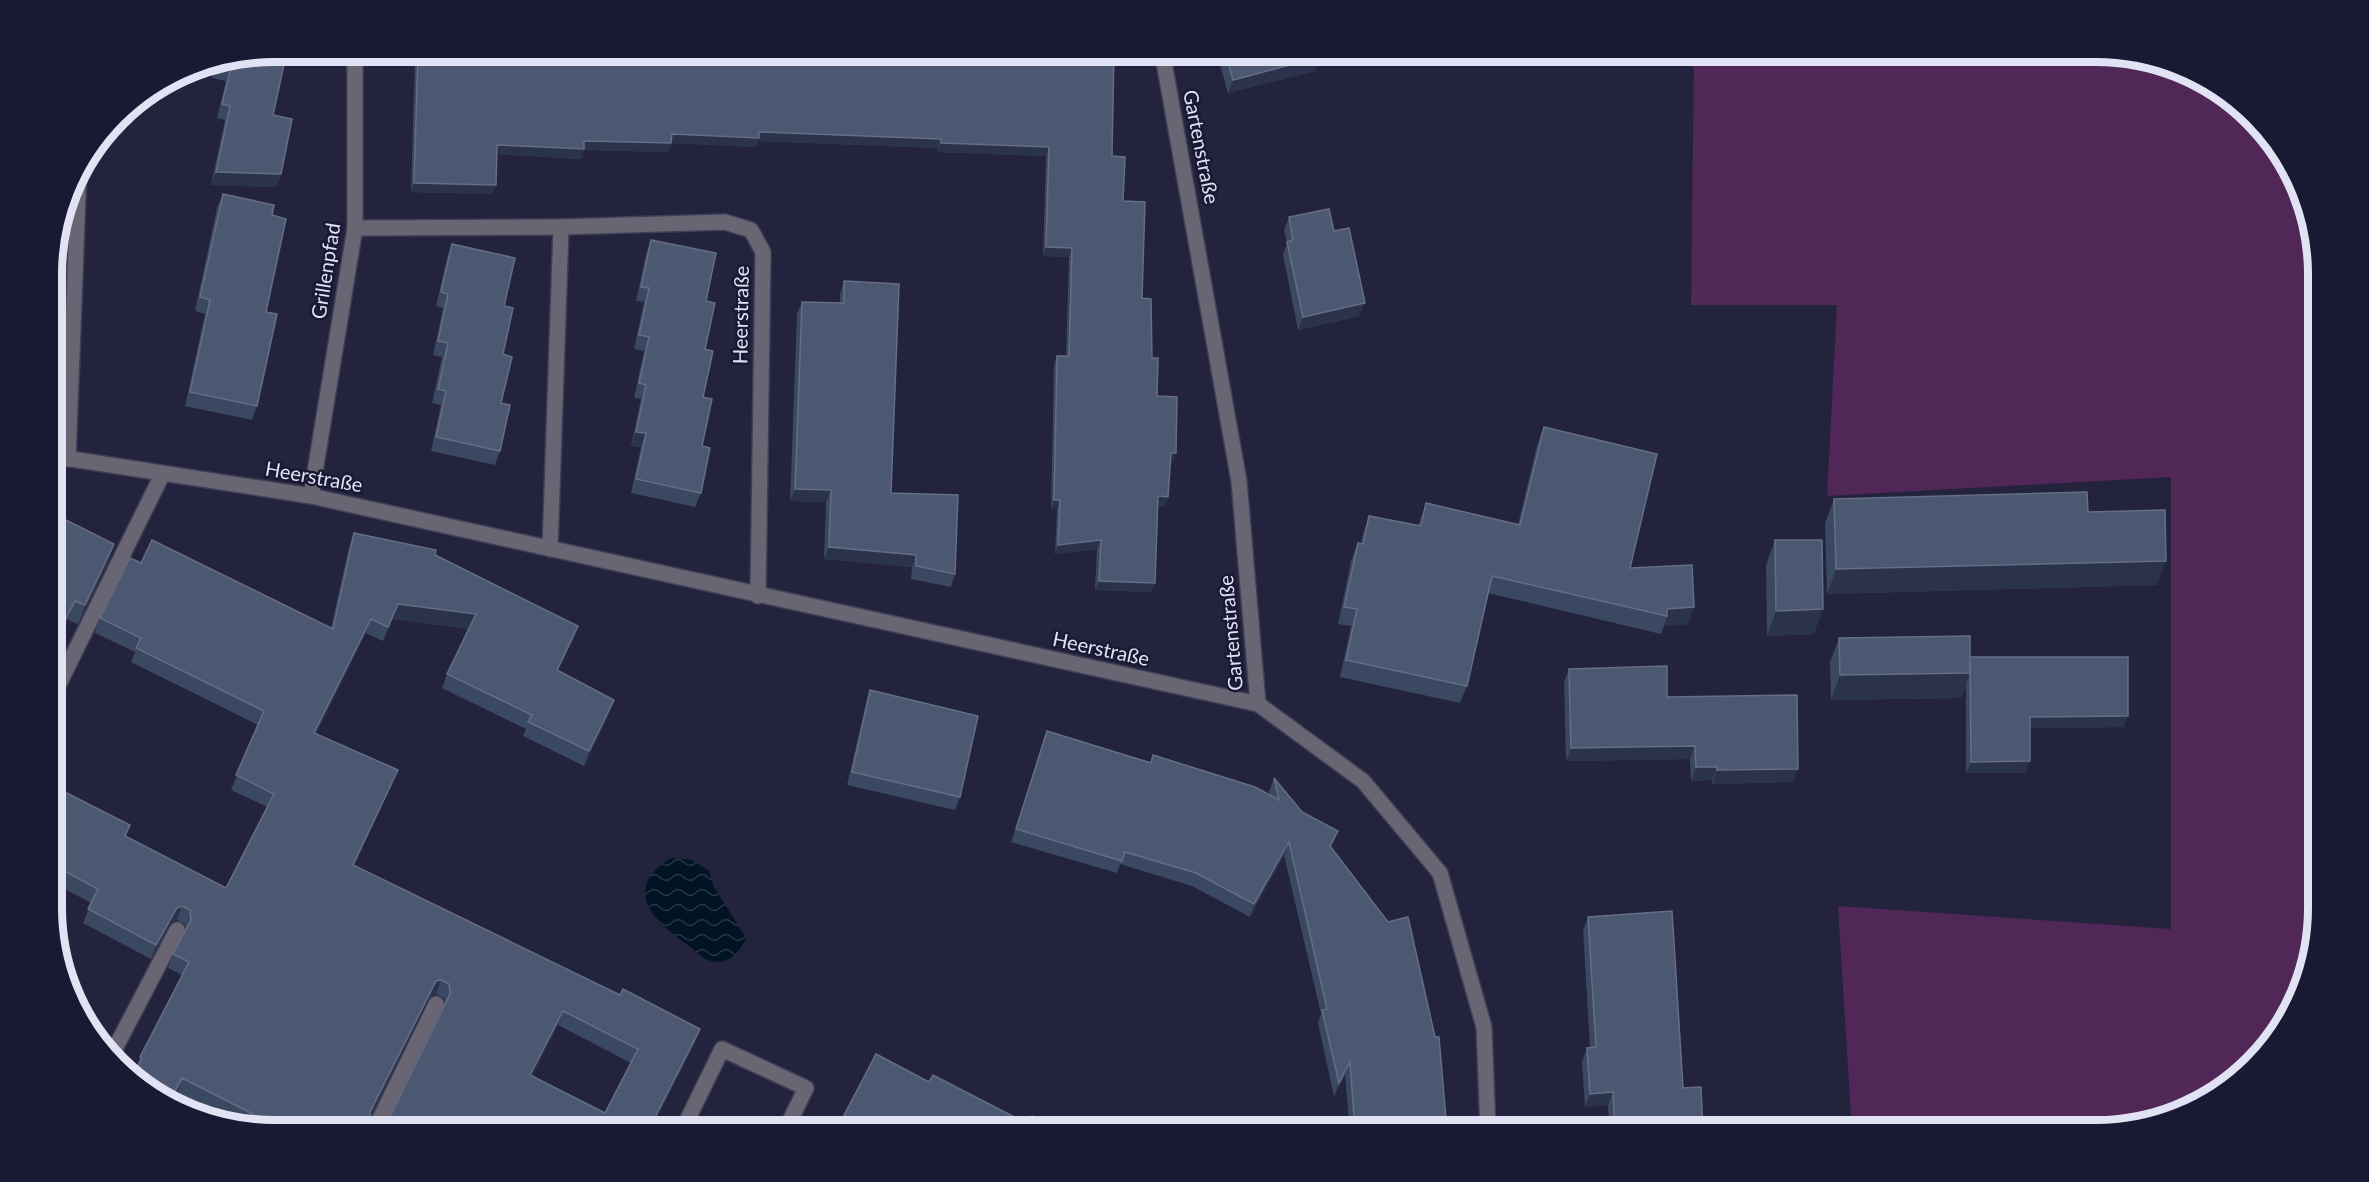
<svg xmlns="http://www.w3.org/2000/svg" width="2369" height="1182" font-family="Lato,sans-serif">
<defs>
<pattern id="water-waves" width="16" height="10" patternUnits="userSpaceOnUse" patternTransform="scale(1.5)"><rect width="16" height="10" fill="#011423"/><path d="M0 5q4-4 8 0t8 0" fill="none" stroke="#263644"/></pattern>
</defs>
<rect width="100%" height="100%" fill="#23233e"/>
<polygon fill="#502756" points="1694,51 2096,51 2194,74 2272,138 2301,189 2316,245 2318,909 2295,1007 2263,1055 2219,1093 2167,1119 2110,1131 1852,1131 1838,906 2171,929 2171,477 1827,496 1837,305 1691,305"/>
<path fill="url(#water-waves)" d="M671,858L692,860L709,871L714,887L746,938C741,950 731,963 716,962C704,961 697,952 688,945C654,921 620,890 671,858Z"/>
<g fill="none" stroke-linecap="round" stroke-linejoin="round">
<g stroke="#3e3e57" stroke-width="18">
<g id="minor">
<polyline points="1162,51 1239,481 1258,704"/>
<polyline points="355,228 561,227"/>
<polyline points="52,456 311,496 1258,704 1363,781 1440,873 1484,1027 1488,1131"/>
<polyline points="68,459 79,168"/>
<polyline points="311,496 355,228 355,51"/>
<polyline points="550,549 561,227 725,222 751,230 763,252 758,596"/>
<polyline points="52,698 162,475"/>
<polyline points="111,1056 177,930"/>
<polyline points="374,1131 436,1004"/>
<polyline points="682,1131 722,1049 806,1088 785,1131"/>
</g>
</g>
<use href="#minor" stroke="#6a6573" stroke-width="15"/>
</g>
<g fill="#3b4861" fill-rule="evenodd">
<polygon points="273,51 273,115 281,174 276,187 211,185 225,120 217,118 226,81 212,78 215,63"/>
<polygon points="418,51 485,51 585,53 585,51 1114,51 1112,156 1123,201 1142,298 1152,358 1157,396 1173,462 1171,462 1165,506 1158,505 1151,592 1095,590 1097,549 1055,554 1057,509 1051,509 1054,365 1057,356 1066,356 1069,257 1043,256 1046,156 937,152 938,148 758,141 756,147 671,143 668,152 584,150 581,159 496,154 496,185 492,194 411,192 415,58"/>
<polygon points="1216,51 1320,51 1315,71 1228,93"/>
<polygon points="223,194 272,215 266,312 257,406 252,420 185,406 205,314 195,311 217,208"/>
<polygon points="1289,217 1334,231 1360,316 1298,330 1283,255 1287,243 1284,230"/>
<polygon points="651,240 706,301 701,493 695,507 631,493 641,447 631,446 641,399 634,398 644,351 634,349 644,302 636,301 646,254"/>
<polygon points="452,244 504,306 500,451 495,465 431,451 441,405 432,403 442,357 433,355 443,308 436,306 447,258"/>
<polygon points="844,281 891,493 955,574 951,587 911,579 912,567 824,559 826,502 790,501 797,314 802,302 840,303 840,294"/>
<polygon points="1544,427 1630,568 1694,607 1688,624 1664,626 1661,634 1488,593 1467,686 1460,703 1340,677 1351,626 1338,624 1351,561 1358,543 1361,544 1363,534 1369,516 1418,526 1426,503 1518,525 1537,445"/>
<polygon points="1834,499 2088,512 2157,585 1827,594 1825,523"/>
<polygon points="52,513 108,563 78,624 68,620 57,642 52,640"/>
<path d="M354,533L435,555L573,640L558,671L609,714L584,766L523,736L526,729L442,688L447,674L469,629L393,619L383,641L366,633L316,734L392,784L354,866L695,1043L650,1131H273L236,1122L135,1071L140,1057L182,975L168,968L173,954L185,931V924L177,920L171,922L151,959L83,923L91,903L53,883V786L126,837L226,888L267,807L231,790L258,725L131,662L135,652L95,633L100,618L141,563L331,628L349,547ZM436,994L444,998V1005L388,1121L384,1125L376,1126L371,1122V1116L431,996ZM558,1025L631,1063L605,1113L532,1076Z"/>
<polygon points="1775,540 1814,634 1767,636 1766,565"/>
<polygon points="1839,638 1970,658 2124,727 2030,728 2026,773 1966,773 1966,684 1961,698 1831,700 1830,662"/>
<polygon points="1569,669 1667,697 1793,782 1712,784 1712,780 1691,781 1690,759 1566,761 1564,682"/>
<polygon points="870,690 960,797 955,810 847,785 866,704"/>
<polygon points="1047,731 1150,763 1270,795 1269,791 1274,778 1302,812 1333,844 1331,848 1447,1131 1350,1131 1345,1075 1334,1096 1318,1023 1321,1014 1284,855 1250,917 1192,886 1120,864 1117,873 1011,842"/>
<polygon points="1588,917 1683,1088 1703,1131 1609,1131 1608,1105 1585,1107 1582,1062 1587,1048 1590,1048 1583,930"/>
<polygon points="929,1082 1028,1124 1061,1131 838,1131 840,1123"/>
</g>
<g fill="#2a324c">
<polygon points="1320,57 1315,71 1228,93 1233,80"/>
<polygon points="759,132 941,139 938,148 758,141 756,147 671,143 668,152 584,150 581,159 493,154 497,145 584,141 672,134"/>
<polygon points="941,143 1049,147 1046,156 937,152"/>
<polygon points="216,172 281,174 276,187 211,185"/>
<polygon points="414,183 496,185 492,194 411,192"/>
<polygon points="1046,247 1072,248 1069,257 1043,256"/>
<polygon points="1365,303 1360,316 1298,330 1303,317"/>
<polygon points="636,432 646,433 641,447 631,446"/>
<polygon points="1171,453 1176,453 1173,462 1168,462"/>
<polygon points="795,489 831,490 826,502 790,501"/>
<polygon points="1158,496 1168,497 1165,506 1155,505"/>
<polygon points="1054,500 1060,500 1057,509 1051,509"/>
<polygon points="1101,540 1097,549 1055,554 1058,545"/>
<polygon points="114,544 108,563 78,624 85,605"/>
<polygon points="829,547 916,555 912,567 824,559"/>
<polygon points="2166,561 2157,585 1827,594 1836,569"/>
<polygon points="1099,581 1155,583 1151,592 1095,590"/>
<polygon points="75,601 68,620 57,642 64,623"/>
<polygon points="398,604 476,614 470,629 393,619 383,641 388,627"/>
<polygon points="1694,607 1688,624 1664,626 1667,616 1667,609"/>
<polygon points="1823,609 1814,634 1767,636 1776,611"/>
<polygon points="371,619 366,633 309,748 314,733"/>
<polygon points="578,626 573,640 552,685 557,670"/>
<polygon points="1970,673 1961,698 1831,700 1840,675"/>
<polygon points="614,700 609,714 584,766 589,751"/>
<polygon points="2128,716 2124,727 2026,728 2030,717"/>
<polygon points="1695,746 1690,759 1566,761 1571,748"/>
<polygon points="2030,761 2026,773 1966,773 1971,762"/>
<polygon points="1696,767 1717,767 1712,780 1691,781"/>
<polygon points="1798,769 1793,782 1712,784 1717,770"/>
<polygon points="398,770 392,784 348,879 353,865"/>
<polygon points="1338,831 1333,844 1325,859 1330,846"/>
<polygon points="1289,842 1284,855 1250,917 1254,904"/>
<polygon points="182,906 177,920 171,922 151,959 156,945 177,908"/>
<polygon points="441,980 436,994 431,996 365,1127 370,1112 436,981"/>
<polygon points="563,1011 558,1025 525,1090 530,1075"/>
<polygon points="700,1029 695,1043 650,1131 648,1131"/>
<polygon points="1350,1062 1345,1075 1334,1096 1339,1083"/>
<polygon points="182,1078 177,1093 171,1105 169,1103"/>
<polygon points="1613,1092 1608,1105 1585,1107 1590,1094"/>
</g>
<g fill="#4c5871" stroke="#646e85" stroke-width="1.5" fill-rule="evenodd">
<polygon points="273,51 287,51 273,115 292,119 281,174 216,172 230,106 222,104 231,67 216,64 217,62"/>
<polygon points="418,51 485,51 588,53 588,51 1114,51 1112,156 1125,157 1123,201 1145,202 1142,298 1151,299 1152,358 1158,358 1157,396 1177,397 1176,453 1171,453 1168,497 1158,496 1155,583 1099,581 1101,540 1058,545 1060,500 1054,500 1057,356 1069,356 1072,248 1046,247 1049,147 941,143 941,139 759,132 759,138 672,134 671,143 584,141 584,149 497,145 496,185 414,183"/>
<polygon points="1225,51 1320,51 1320,57 1233,80"/>
<polygon points="223,194 274,205 272,215 286,219 266,312 277,314 257,406 190,392 210,300 200,297"/>
<polygon points="1329,209 1334,231 1349,228 1365,303 1303,317 1287,242 1293,240 1289,217"/>
<polygon points="651,240 716,253 706,301 715,303 705,349 713,351 703,397 712,399 702,446 710,448 701,493 636,479 646,433 636,432 646,385 639,383 649,337 639,335 649,288 641,287"/>
<polygon points="452,244 515,258 504,306 513,308 503,354 512,357 501,403 510,405 500,451 436,437 446,391 438,389 448,343 438,341 448,294 441,292"/>
<polygon points="844,281 899,284 891,493 958,495 955,574 916,566 916,555 829,547 831,490 795,489 802,302 844,303"/>
<polygon points="1544,427 1657,454 1630,568 1692,565 1694,607 1667,609 1667,616 1492,576 1467,686 1346,660 1357,609 1344,607 1358,543 1363,544 1369,516 1421,526 1426,503 1520,525"/>
<polygon points="2087,492 2088,512 2165,510 2166,561 1836,569 1834,499"/>
<polygon points="52,513 114,544 85,605 75,601 64,623 52,617"/>
<path d="M354,533L436,550L435,555L578,626L557,670L614,700L589,751L528,722L532,715L447,674L476,614L398,604L388,627L371,619L314,733L398,770L353,865L620,995L623,989L700,1029L648,1131H286L182,1078L169,1103L134,1074L142,1058L140,1057L189,962L173,954L191,920L190,910L182,906L177,908L156,945L88,909L98,889L53,865V786L130,825L125,836L226,888L274,794L236,775L264,711L136,648L141,638L100,618L130,558L141,563L152,540L333,629ZM441,980L449,984L450,994L388,1121L384,1125L376,1126L371,1122L370,1112L436,981ZM563,1011L638,1049L605,1113L530,1075Z"/>
<polygon points="1775,540 1822,540 1823,609 1776,611"/>
<polygon points="1970,636 1970,673 1840,675 1839,638"/>
<polygon points="1970,657 2128,657 2128,716 2030,717 2030,761 1971,762"/>
<polygon points="1667,666 1667,697 1797,695 1798,769 1717,770 1717,767 1696,767 1695,746 1571,748 1569,669"/>
<polygon points="870,690 978,716 960,797 852,772"/>
<polygon points="1047,731 1151,763 1153,755 1255,787 1279,800 1274,778 1302,812 1338,831 1330,846 1388,922 1408,917 1435,1037 1439,1037 1447,1131 1355,1131 1350,1062 1339,1083 1322,1010 1327,1009 1289,842 1254,904 1196,873 1125,852 1122,861 1016,829"/>
<polygon points="1672,911 1683,1088 1701,1087 1703,1131 1615,1131 1613,1092 1590,1094 1587,1048 1596,1047 1588,917"/>
<polygon points="876,1054 929,1082 933,1075 1028,1124 1032,1116 1061,1131 856,1131 840,1123"/>
</g>
<g text-anchor="middle" stroke-width="5" stroke-linejoin="round" paint-order="stroke">
<g font-size="20" fill="#e1e2f4" stroke="#1a1933">
<text transform="translate(1201 147) rotate(79)" y="7">Gartenstraße</text>
<text transform="translate(326 271) rotate(-81)" y="7">Grillenpfad</text>
<text transform="translate(741 315) rotate(-89)" y="7">Heerstraße</text>
<text transform="translate(314 477) rotate(10)" y="7">Heerstraße</text>
<text transform="translate(1231 633) rotate(-95)" y="7">Gartenstraße</text>
<text transform="translate(1101 649) rotate(12)" y="7">Heerstraße</text>
</g>
</g>
<path d="M0 0H2369V1182H0ZM274 62H2096A212 212 0 0 1 2308 274V908A212 212 0 0 1 2096 1120H274A212 212 0 0 1 62 908V274A212 212 0 0 1 274 62Z" fill="#1a1933" fill-rule="evenodd"/>
<path fill="none" stroke="#e1e2f4" stroke-width="8" d="M274 62H2096A212 212 0 0 1 2308 274V908A212 212 0 0 1 2096 1120H274A212 212 0 0 1 62 908V274A212 212 0 0 1 274 62Z"/>
</svg>
